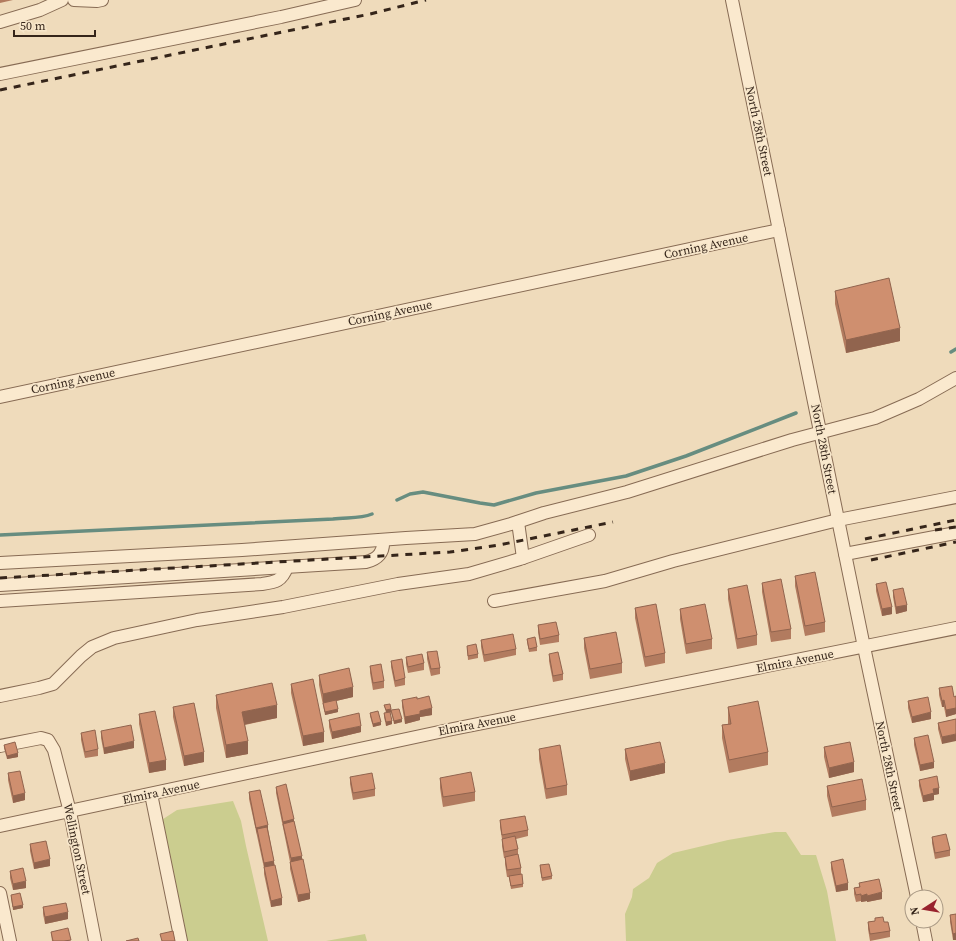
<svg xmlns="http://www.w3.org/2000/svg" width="956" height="941" font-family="'Source Serif 4',serif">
<rect width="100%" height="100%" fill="#efdbbb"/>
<g fill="#cbcd8f">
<polygon points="233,801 241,821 246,846 268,941 183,941 157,823 177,810"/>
<polygon points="775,832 786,832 801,855 816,855 827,891 836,941 626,941 625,914 632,897 633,889 649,878 657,863 673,853 728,840"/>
<polygon points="365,934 367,941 326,941"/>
</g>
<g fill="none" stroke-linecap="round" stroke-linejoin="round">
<g stroke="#678d80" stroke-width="3.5">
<polyline points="951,352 956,349"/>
<polyline points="397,500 410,494 423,492 480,503 494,505 536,493 626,476 686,456 796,413"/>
<path d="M0,535L333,519C346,517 360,519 372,514"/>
</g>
<g stroke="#876b54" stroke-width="14">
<g id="minor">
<polyline points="74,0 97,1 102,0"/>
<polyline points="732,0 864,647 917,897"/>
<polyline points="0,22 40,10 62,0"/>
<polyline points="0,74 281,17 355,0"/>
<polyline points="0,397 779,230"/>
<polyline points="518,522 523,558"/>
<polyline points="845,554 956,533"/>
<polyline points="0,563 242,550 406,538 475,534 511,524 544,513 627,492 792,440 875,418 919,399 956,378"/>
<path d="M0,585L366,562C378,559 384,552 383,540"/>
<path d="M0,601L262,584C276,582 282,581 287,567"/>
<polyline points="494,601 605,581 673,561 838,520 956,497"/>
<polyline points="0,696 39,688 53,684 81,656 92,647 114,638 197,620 283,607 398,584 469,574 520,559 589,535"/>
<polyline points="0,746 41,738 48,740 54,750 70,812 95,941"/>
<polyline points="151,794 181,941"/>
<polyline points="0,826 453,729 956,628"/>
<polyline points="0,893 10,941"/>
<polyline points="922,921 926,941"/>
</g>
</g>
<use href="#minor" stroke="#fae9ce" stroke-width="12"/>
<g stroke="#35251a" stroke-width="3" stroke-dasharray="7 7" stroke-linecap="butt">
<polyline points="0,90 370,14 426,0"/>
<polyline points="935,530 956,527"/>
<polyline points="865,539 956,520"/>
<polyline points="871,560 956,542"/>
<polyline points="0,578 450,552 499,545 613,522"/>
</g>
</g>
<g fill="#b27b5f">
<polygon points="0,0 13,0 0,3"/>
<polygon points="835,291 900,341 846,353 835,304"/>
<polygon points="795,576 825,622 825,632 805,636 795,586"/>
<polygon points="762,583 791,629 791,639 771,642 762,592"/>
<polygon points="876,584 892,614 882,616 876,591"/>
<polygon points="728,589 757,635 757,645 737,649 728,599"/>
<polygon points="893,590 907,611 896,614 893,597"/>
<polygon points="635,608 665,653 665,663 645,667 635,618"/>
<polygon points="680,609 712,639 712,649 686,654 680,619"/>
<polygon points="538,625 559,635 559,642 540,645 538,632"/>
<polygon points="584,638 622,663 622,673 590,679 584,648"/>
<polygon points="527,639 537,647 537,651 529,652 527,642"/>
<polygon points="481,640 516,649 516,655 484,662 481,647"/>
<polygon points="467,646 478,654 478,658 468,660"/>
<polygon points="427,652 440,668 440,674 431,676 427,659"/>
<polygon points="549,654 563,674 563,680 553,682 549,661"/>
<polygon points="406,657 424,663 424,670 408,673 406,664"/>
<polygon points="391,661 405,678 405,685 395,687 391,667"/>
<polygon points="370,666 384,681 384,688 373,690 370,673"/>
<polygon points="319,675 353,697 336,701 338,712 325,715 319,685"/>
<polygon points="291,684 324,742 303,746 291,693"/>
<polygon points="939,688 954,697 956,696 956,714 946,717 944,707 942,707 939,695"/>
<polygon points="216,695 277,718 245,725 248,754 226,758 216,708"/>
<polygon points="417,699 432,715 420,717 420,720 405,724 402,707 402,700"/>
<polygon points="908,701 931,719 912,723 908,708"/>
<polygon points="384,705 391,710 402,722 394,724 391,712 390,713 392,724 386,726 384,717 384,713 386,713"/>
<polygon points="173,707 204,762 184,766 173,717"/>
<polygon points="728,707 768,752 768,765 729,773 722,738 722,725 728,724"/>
<polygon points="370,713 381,725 373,727 370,716"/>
<polygon points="139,714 166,770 149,773 139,724"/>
<polygon points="956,719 942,744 938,729 938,723"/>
<polygon points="329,720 361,732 332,739 329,727"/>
<polygon points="101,731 134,748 104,754 101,738"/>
<polygon points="81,733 98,749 98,756 85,758 81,740"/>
<polygon points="914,738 934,768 920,771 914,745"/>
<polygon points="4,745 18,757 7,759 4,748"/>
<polygon points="824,747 854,772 829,778 824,757"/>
<polygon points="539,749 567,785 567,795 546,799 539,759"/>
<polygon points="625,749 665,773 630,781 625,759"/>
<polygon points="8,773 25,800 13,803 8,780"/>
<polygon points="350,777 375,789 375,796 353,800 350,784"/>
<polygon points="440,778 475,792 475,801 443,807 440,788"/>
<polygon points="919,780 939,794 934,795 934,800 923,802 919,786"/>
<polygon points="827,786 866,800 866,810 832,817 827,796"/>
<polygon points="276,787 294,821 310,899 298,902 290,869 290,862 276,793"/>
<polygon points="249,792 268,829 282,905 271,907 264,874 264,868 249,799"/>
<polygon points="500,820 528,830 528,836 516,839 518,849 518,855 521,868 521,874 523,884 523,887 511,889 509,877 507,877 505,864 505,858 504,858 502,846 502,839 500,827"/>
<polygon points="932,837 950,850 950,856 935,859 932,843"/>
<polygon points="30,844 50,866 34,869 30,851"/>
<polygon points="831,862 848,890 836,892 831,869"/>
<polygon points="540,865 552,876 552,879 542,881 540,869"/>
<polygon points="10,871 26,888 13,890 10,878"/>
<polygon points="859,883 882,899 867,902 867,901 861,902 861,901 856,902 854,894 854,888 859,887"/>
<polygon points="11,895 23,908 13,910 11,898"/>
<polygon points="43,907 68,919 45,924 43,914"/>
<polygon points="956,914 956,940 953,940 950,922 950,915"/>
<polygon points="875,918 884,922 890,931 890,937 870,941 868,929 868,922 875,921"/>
<polygon points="51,932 71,941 52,941"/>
</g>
<g fill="#91644e">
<polygon points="900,328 900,341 846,353 846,340"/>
<polygon points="907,605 907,611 896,614 896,607"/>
<polygon points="892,607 892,614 882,616 882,609"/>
<polygon points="353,687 353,697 323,704 323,694"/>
<polygon points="944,700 944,707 942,707 942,701"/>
<polygon points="277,705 277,718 242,725 242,712"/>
<polygon points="432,708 432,715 420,717 420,720 405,724 405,717 420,711"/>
<polygon points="956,708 956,714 946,717 946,710"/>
<polygon points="338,709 338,712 325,715 325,712"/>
<polygon points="391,709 391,712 386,714 386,710"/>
<polygon points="931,712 931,719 912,723 912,717"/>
<polygon points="402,719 402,722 394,724 394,721"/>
<polygon points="392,721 392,724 386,726 386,722"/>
<polygon points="381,722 381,725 373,727 373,724"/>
<polygon points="361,726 361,732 332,739 332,732"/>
<polygon points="324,732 324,742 303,746 303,736"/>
<polygon points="956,734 956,741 942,744 942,737"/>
<polygon points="134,741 134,748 104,754 104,748"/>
<polygon points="248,741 248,754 226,758 226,745"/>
<polygon points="204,752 204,762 184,766 184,756"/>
<polygon points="18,753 18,757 7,759 7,756"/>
<polygon points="166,760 166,770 149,773 149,763"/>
<polygon points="854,762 854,772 829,778 829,768"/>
<polygon points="934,762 934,768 920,771 920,765"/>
<polygon points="665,763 665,773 630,781 630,771"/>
<polygon points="939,788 939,794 934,795 934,800 923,802 923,796 933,789"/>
<polygon points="25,793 25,800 13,803 13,796"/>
<polygon points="294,819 294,826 283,824 283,828 283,822"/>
<polygon points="268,825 268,832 257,829 256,834 256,828"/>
<polygon points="302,856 302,863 291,865 291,858"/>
<polygon points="50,859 50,866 34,869 34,863"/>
<polygon points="274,861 274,868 264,870 264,863"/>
<polygon points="26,881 26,888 13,890 13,884"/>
<polygon points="848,883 848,890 836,892 836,886"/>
<polygon points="882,892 882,899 867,902 867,896"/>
<polygon points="310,893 310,899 298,902 298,895"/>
<polygon points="867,894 867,901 861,902 861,896"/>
<polygon points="282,898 282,905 271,907 271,901"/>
<polygon points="23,905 23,908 13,910 13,907"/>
<polygon points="68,912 68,919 45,924 45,917"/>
<polygon points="956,933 956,940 953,940 953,934"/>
</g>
<g fill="#cf8f6f" stroke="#91644e">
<polygon points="889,278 900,328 846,340 835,291"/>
<polygon points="815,572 825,622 805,626 795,576"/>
<polygon points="781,579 791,629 771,632 762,583"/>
<polygon points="886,582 892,607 882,609 876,584"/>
<polygon points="747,585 757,635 737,639 728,589"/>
<polygon points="903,588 907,605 896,607 893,590"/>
<polygon points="656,604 665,653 645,657 635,608"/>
<polygon points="705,604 712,639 686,644 680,609"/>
<polygon points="556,622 559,635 540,639 538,625"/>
<polygon points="616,632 622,663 590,669 584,638"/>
<polygon points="513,634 516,649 484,655 481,640"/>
<polygon points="535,637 537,647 529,649 527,639"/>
<polygon points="476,644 478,654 468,656 467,646"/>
<polygon points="437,651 440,668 431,669 427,652"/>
<polygon points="558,652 563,674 553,676 549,654"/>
<polygon points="422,654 424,663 408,667 406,657"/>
<polygon points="402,659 405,678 395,681 391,661"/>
<polygon points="381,664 384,681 373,683 370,666"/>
<polygon points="349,668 353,687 323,694 319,675"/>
<polygon points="313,679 324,732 303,736 291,684"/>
<polygon points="272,683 277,705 242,712 248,741 226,745 216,695"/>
<polygon points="952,686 954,697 956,696 956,708 946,710 944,700 942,701 939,688"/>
<polygon points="429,696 432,708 420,711 420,714 405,717 402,700 417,697 417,699"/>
<polygon points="928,697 931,712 912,717 908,701"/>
<polygon points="336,700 338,709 325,712 323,703"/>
<polygon points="758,701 768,752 729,760 722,725 731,724 728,707"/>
<polygon points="194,703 204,752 184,756 173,707"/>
<polygon points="390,704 391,709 386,710 384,705"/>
<polygon points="399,709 402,719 394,721 391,710"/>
<polygon points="155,711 166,760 149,763 139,714"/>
<polygon points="378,711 381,722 373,724 370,713"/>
<polygon points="390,712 392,721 386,722 384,713"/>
<polygon points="359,713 361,726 332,732 329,720"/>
<polygon points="956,719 956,734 942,737 938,723"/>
<polygon points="131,725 134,741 104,748 101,731"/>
<polygon points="95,730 98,749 85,752 81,733"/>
<polygon points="928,735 934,762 920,765 914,738"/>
<polygon points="15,742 18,753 7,756 4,745"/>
<polygon points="660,742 665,763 630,771 625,749"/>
<polygon points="850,742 854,762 829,768 824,747"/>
<polygon points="560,745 567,785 546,789 539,749"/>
<polygon points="20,771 25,793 13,796 8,773"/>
<polygon points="471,772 475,792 443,797 440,778"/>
<polygon points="372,773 375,789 353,793 350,777"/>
<polygon points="937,776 939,788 933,789 934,793 923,796 919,780"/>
<polygon points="862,779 866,800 832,807 827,786"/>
<polygon points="286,784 294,819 283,822 276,787"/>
<polygon points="260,790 268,825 256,828 249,792"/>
<polygon points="525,816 528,830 502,835 500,820"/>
<polygon points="294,821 302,856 291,858 283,824"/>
<polygon points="267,827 274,861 264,863 257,829"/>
<polygon points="946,834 950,850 935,853 932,837"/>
<polygon points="515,836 518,849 504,852 502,839"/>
<polygon points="46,841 50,859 34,863 30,844"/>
<polygon points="518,854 521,868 507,870 505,857"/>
<polygon points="303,859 310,893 298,895 290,862"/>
<polygon points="843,859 848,883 836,886 831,862"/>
<polygon points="549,864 552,876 542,878 540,865"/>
<polygon points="275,865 282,898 271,901 264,867"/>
<polygon points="23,868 26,881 13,884 10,871"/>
<polygon points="522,874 523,884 511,886 509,876"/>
<polygon points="879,879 882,892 867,896 867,894 861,896 861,894 856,895 854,888 860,887 859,883"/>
<polygon points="20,893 23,905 13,907 11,895"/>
<polygon points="66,903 68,912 45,917 43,907"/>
<polygon points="956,914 956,933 953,934 950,915"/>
<polygon points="883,917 884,922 888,922 890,931 870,934 868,922 875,921 875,918"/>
<polygon points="68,928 71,940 64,941 53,941 51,932"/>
<polygon points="173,931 175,941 162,941 160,934"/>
<polygon points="138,938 139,941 126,941"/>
</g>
<g text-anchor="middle" stroke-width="3.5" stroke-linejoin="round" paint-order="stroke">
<g font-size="12" fill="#35251a" stroke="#f7e6ca">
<text transform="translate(759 131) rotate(78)" y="4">North 28th Street</text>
<text transform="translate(706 246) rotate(-12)" y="4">Corning Avenue</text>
<text transform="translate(390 313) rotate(-12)" y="4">Corning Avenue</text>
<text transform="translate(73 381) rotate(-12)" y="4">Corning Avenue</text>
<text transform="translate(824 449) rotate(79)" y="4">North 28th Street</text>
<text transform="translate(795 661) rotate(-11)" y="4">Elmira Avenue</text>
<text transform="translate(477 724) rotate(-11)" y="4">Elmira Avenue</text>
<text transform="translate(889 766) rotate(78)" y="4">North 28th Street</text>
<text transform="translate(161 792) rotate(-12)" y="4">Elmira Avenue</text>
<text transform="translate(77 849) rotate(78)" y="4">Wellington Street</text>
</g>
</g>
<g transform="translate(924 909) rotate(258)"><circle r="19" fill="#f7e6ca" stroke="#a99984"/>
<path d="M0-3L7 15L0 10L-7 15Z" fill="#98222d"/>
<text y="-6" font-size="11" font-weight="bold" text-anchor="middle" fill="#35251a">N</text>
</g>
<path d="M14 30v6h81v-6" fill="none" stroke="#35251a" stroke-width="2"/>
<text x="20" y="30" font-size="12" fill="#35251a" stroke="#f7e6ca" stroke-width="3" paint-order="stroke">50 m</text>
</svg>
